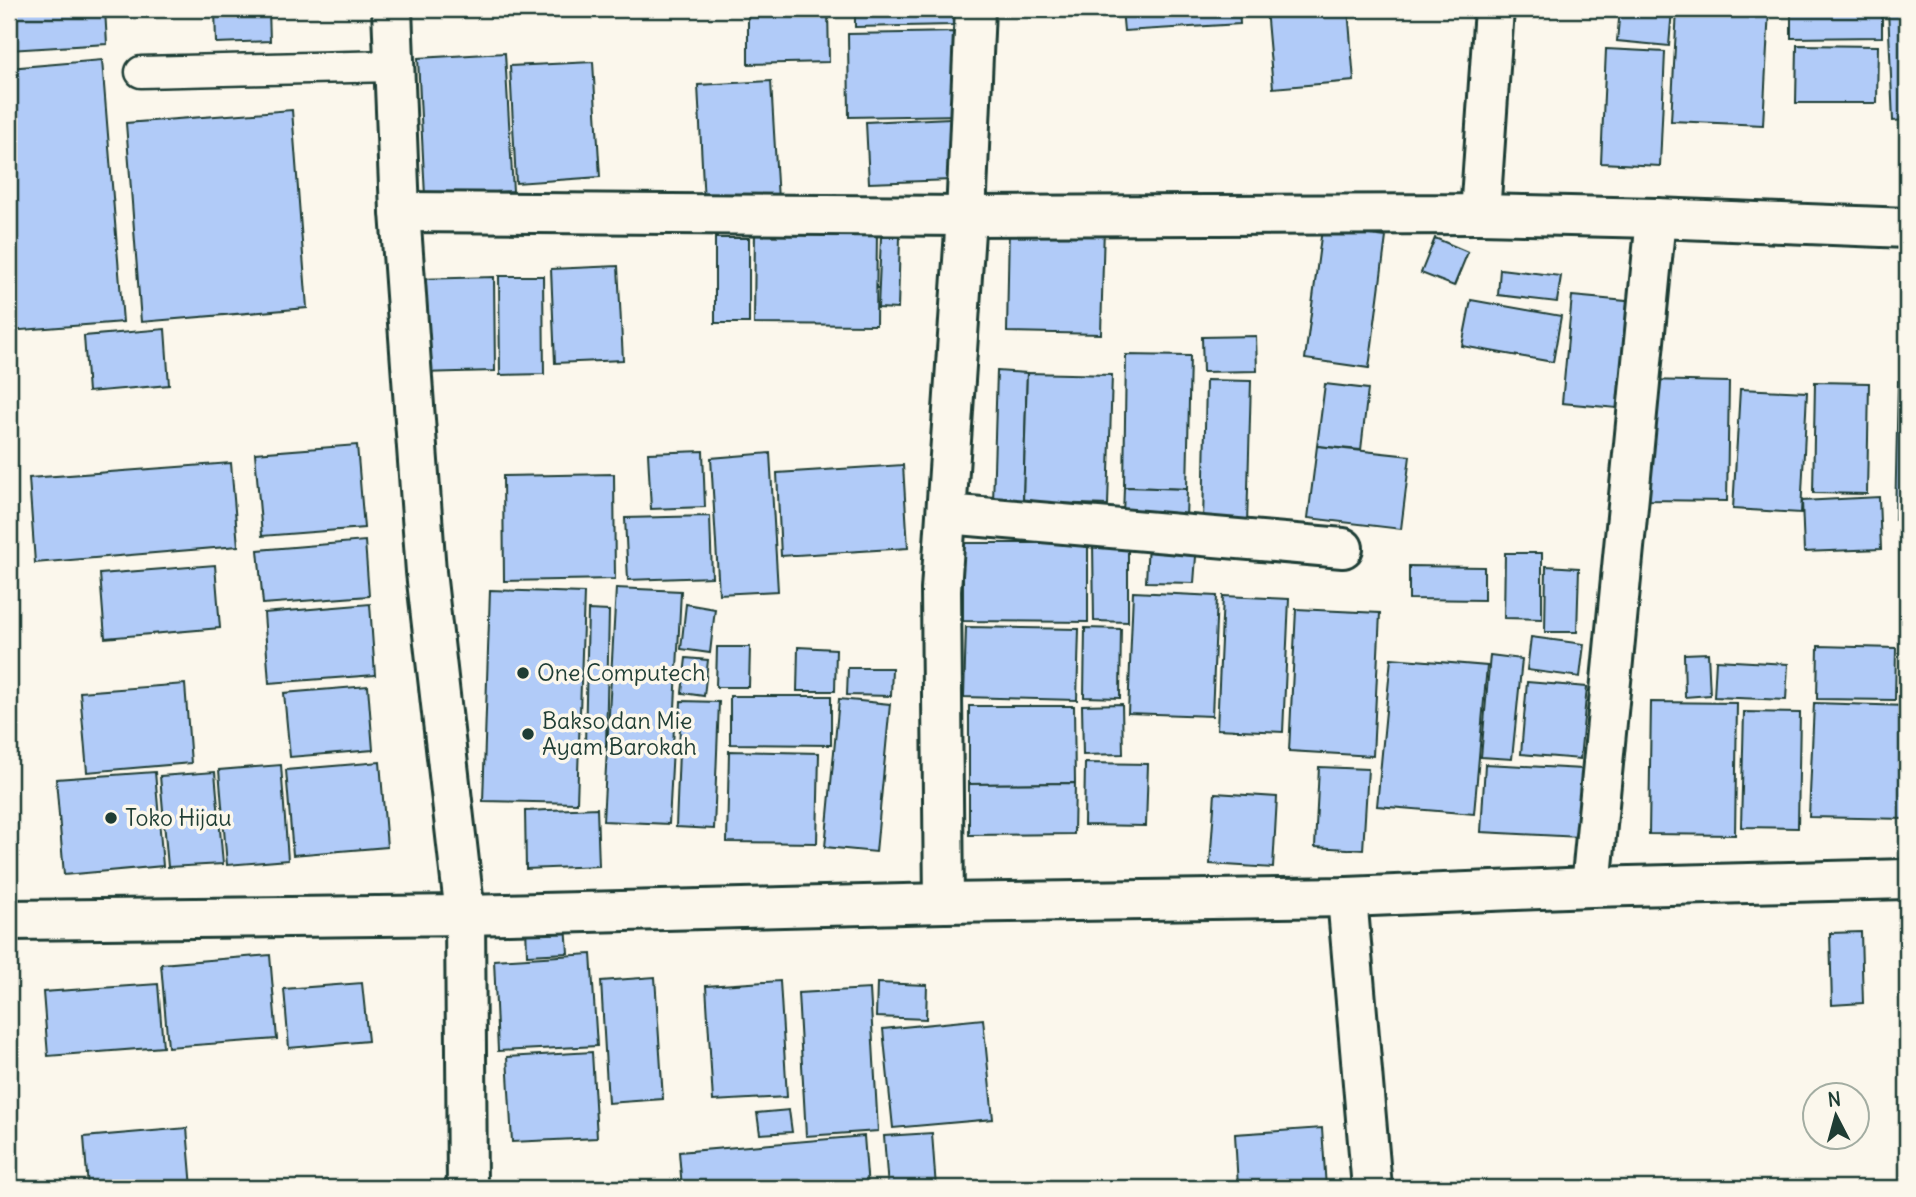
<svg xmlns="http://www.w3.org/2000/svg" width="1916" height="1197" font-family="Delius,sans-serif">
<rect width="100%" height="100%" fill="#fbf7ec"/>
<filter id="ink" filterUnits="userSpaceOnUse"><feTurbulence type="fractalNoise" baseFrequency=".0143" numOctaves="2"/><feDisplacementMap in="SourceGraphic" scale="14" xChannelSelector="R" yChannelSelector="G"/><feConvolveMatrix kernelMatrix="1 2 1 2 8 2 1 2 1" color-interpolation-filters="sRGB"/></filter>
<g filter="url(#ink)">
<g fill="#b1cbf8" stroke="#1f3d34" stroke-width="2">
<polygon points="9,9 105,9 107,44 9,50"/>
<polygon points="215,9 269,9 270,41 216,43"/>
<polygon points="748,9 828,9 829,62 748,64"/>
<polygon points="855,9 952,9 953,25 855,27"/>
<polygon points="1122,9 1239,9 1240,24 1124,31"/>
<polygon points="1266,9 1348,9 1354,81 1273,88"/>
<polygon points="1620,9 1672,9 1669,46 1617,41"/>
<polygon points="1677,9 1769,9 1763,125 1671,121"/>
<polygon points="1791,9 1882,9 1882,37 1791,38"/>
<polygon points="1888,9 1907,9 1907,120 1893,121"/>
<polygon points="959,32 961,115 849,117 848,34"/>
<polygon points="1797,45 1878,46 1877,103 1796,103"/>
<polygon points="1606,49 1665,52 1660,166 1601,163"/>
<polygon points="505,53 513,191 425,196 418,58"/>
<polygon points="102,60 123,322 9,331 9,68"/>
<polygon points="593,62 600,177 516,183 510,66"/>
<polygon points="771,81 778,200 704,204 698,85"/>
<polygon points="292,110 307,308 141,322 126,123"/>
<polygon points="950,118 952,180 869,183 866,122"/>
<polygon points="1009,224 1104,226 1101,334 1007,332"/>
<polygon points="755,229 877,230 876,325 754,324"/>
<polygon points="1322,229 1386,237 1369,368 1305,359"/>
<polygon points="881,237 900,237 898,309 878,308"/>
<rect x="715" y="238" width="34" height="85"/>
<polygon points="1435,238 1468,252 1454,286 1421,273"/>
<polygon points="618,266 623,360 555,363 551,269"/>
<polygon points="1500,269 1561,276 1557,302 1498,295"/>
<polygon points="499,276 543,276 544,374 500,375"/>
<polygon points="494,277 495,371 420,373 418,279"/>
<polygon points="1572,296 1637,302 1628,409 1562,403"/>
<polygon points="1471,300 1561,316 1553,362 1462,346"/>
<polygon points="165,329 169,385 88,392 84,336"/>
<polygon points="1256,336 1257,371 1203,372 1202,337"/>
<polygon points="1126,355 1190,356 1187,489 1124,487"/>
<polygon points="997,371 1027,373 1023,502 993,502"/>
<polygon points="1027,373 1112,375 1108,505 1023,502"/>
<polygon points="1206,380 1251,381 1247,525 1203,524"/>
<polygon points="1647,380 1729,382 1727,501 1645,500"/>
<polygon points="1898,381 1907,381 1907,520 1895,520"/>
<polygon points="1815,382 1869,383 1867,494 1813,493"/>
<polygon points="1325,384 1368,389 1361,450 1317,446"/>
<polygon points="1740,389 1807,392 1801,513 1733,509"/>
<polygon points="357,445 364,528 262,536 255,453"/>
<polygon points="1317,446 1410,456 1401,529 1308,518"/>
<polygon points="703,451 705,507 651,509 648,453"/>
<polygon points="770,453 778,591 719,594 711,458"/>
<polygon points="231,463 238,546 35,563 29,478"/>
<polygon points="903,465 908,548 781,556 777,473"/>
<polygon points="614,474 615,579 504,581 503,476"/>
<polygon points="1124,487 1187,489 1186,518 1123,516"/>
<polygon points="1879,497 1881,549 1804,552 1802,501"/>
<polygon points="710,516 712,577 628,580 625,518"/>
<polygon points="365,541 369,596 263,604 258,550"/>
<polygon points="1148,541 1197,543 1194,583 1146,582"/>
<polygon points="1093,542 1128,542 1128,622 1094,621"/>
<polygon points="963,543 1088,543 1088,622 963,621"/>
<polygon points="1505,553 1542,553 1542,619 1504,618"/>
<polygon points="215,565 220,628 105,638 100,574"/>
<polygon points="1409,566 1484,567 1484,600 1409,599"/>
<polygon points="1546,566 1579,568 1577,632 1545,632"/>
<polygon points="616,588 681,591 669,824 603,821"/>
<polygon points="490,590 584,593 577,803 483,801"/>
<polygon points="1133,592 1217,596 1212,716 1128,713"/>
<polygon points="1223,596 1289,599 1283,732 1217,729"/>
<polygon points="370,604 375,675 269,683 264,613"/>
<polygon points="686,604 715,609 710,653 681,649"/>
<polygon points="1296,609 1380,613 1373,756 1289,751"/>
<polygon points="588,610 609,611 606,746 585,745"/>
<polygon points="966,627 1079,629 1077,700 964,697"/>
<polygon points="1085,628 1121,629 1120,698 1084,697"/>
<polygon points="1531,637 1584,644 1580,677 1527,670"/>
<polygon points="1818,646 1896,648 1895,700 1817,699"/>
<polygon points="717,647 750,647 749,687 716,687"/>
<polygon points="798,647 836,649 835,691 797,691"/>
<polygon points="1708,653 1710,695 1685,697 1684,654"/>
<polygon points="1490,655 1522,659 1512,759 1481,757"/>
<polygon points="686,658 708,660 704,696 682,693"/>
<polygon points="1391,658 1487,666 1474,814 1377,806"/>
<polygon points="1716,660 1788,664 1786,700 1714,697"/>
<polygon points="848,668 892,668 891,696 847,695"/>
<polygon points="1527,682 1587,687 1580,759 1521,754"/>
<polygon points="185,684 191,763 87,772 80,692"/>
<polygon points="368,686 373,750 290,757 284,693"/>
<polygon points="730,696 831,696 831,745 730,744"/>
<polygon points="839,699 890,704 876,852 825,847"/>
<polygon points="681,701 719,702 714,829 676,827"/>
<polygon points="1651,702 1737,703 1735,835 1649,834"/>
<polygon points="1814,703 1907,706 1907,819 1809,817"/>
<polygon points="1122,704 1123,754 1083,755 1082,705"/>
<polygon points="969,706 1074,706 1075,783 969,784"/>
<polygon points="1744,712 1800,713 1798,828 1741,827"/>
<polygon points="729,751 819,753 817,843 727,842"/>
<polygon points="380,762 387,847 293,855 286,770"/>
<polygon points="1085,763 1148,764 1146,826 1084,825"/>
<polygon points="1485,764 1583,769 1580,837 1481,832"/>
<polygon points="281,765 288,860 227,865 219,770"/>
<polygon points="1319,767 1368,769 1363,850 1315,847"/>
<polygon points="155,772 163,866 64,875 56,779"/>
<polygon points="215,772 223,864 168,867 160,776"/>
<polygon points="1075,783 1074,834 969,835 969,784"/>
<polygon points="1215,793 1277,797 1273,868 1210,864"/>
<polygon points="597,808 599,866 526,869 525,811"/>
<polygon points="566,923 568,953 527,955 526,925"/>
<polygon points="1861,932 1863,1003 1832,1005 1830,933"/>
<polygon points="591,954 597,1046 498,1051 494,960"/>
<polygon points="270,955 277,1039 168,1047 161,964"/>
<polygon points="655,977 663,1099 608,1103 601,981"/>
<polygon points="780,981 787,1097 713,1101 706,986"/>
<polygon points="362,983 368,1041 289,1048 284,989"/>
<polygon points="877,983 927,985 926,1019 876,1017"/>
<polygon points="158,984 163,1047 48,1056 43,992"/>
<polygon points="870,989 878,1131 806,1136 798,993"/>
<polygon points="983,1019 993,1119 893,1128 883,1029"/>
<polygon points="592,1052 597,1138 512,1142 507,1057"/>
<polygon points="789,1110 792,1132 760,1134 757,1113"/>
<polygon points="187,1128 192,1188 88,1188 84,1137"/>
<polygon points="1322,1128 1326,1188 1270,1188 1270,1185 1238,1187 1235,1134"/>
<polygon points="932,1133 936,1188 888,1188 884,1136"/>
<polygon points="864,1136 868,1188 682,1188 679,1152"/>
</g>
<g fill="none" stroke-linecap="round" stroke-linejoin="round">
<g stroke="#1f3d34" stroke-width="35">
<polyline id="service" points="141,72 393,66"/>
</g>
<g stroke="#1f3d34" stroke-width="44">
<g id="minor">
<polyline points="392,9 400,212 426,572 465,915 944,903 1347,897 1591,887 1907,879"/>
<polyline points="400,212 966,216 1480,214 1494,9"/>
<polyline points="1480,214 1656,218 1907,228"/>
<polyline points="947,514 1343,548"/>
<polyline points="1591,887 1656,218"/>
<polyline points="1347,897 1372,1188"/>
<polyline points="944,903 941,590 966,216 975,9"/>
</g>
</g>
<g stroke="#1f3d34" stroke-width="44">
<polyline id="tertiary" points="9,920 465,915 467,1188"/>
</g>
<use href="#service" stroke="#fbf7ec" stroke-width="30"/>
<use href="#minor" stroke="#fbf7ec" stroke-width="38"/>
<use href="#tertiary" stroke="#fbf7ec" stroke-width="38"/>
</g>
</g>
<g fill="#1f3d34" stroke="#fbf7ec" stroke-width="2.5">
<circle cx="523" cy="673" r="7"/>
<circle cx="528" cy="734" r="7"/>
<circle cx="111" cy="818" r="7"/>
</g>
<g text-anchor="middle" stroke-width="7" stroke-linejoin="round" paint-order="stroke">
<g font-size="23" fill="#1f3d34" stroke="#fbf7ec" text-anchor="start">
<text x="537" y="681">One Computech</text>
<text x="542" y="729">Bakso dan Mie<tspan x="542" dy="26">Ayam Barokah</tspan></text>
<text x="125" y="826">Toko Hijau</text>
</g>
</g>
<rect width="1916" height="1197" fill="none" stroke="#fbf7ec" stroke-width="35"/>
<rect x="18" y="18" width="1881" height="1162" fill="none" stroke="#1f3d34" stroke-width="2.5" filter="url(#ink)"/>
<g transform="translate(1836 1116) rotate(354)"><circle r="33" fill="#fbf7ec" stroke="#a3ada2" stroke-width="2"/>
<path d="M0-5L12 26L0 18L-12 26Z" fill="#1f3d34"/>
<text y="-10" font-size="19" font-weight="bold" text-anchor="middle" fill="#1f3d34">N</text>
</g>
</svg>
